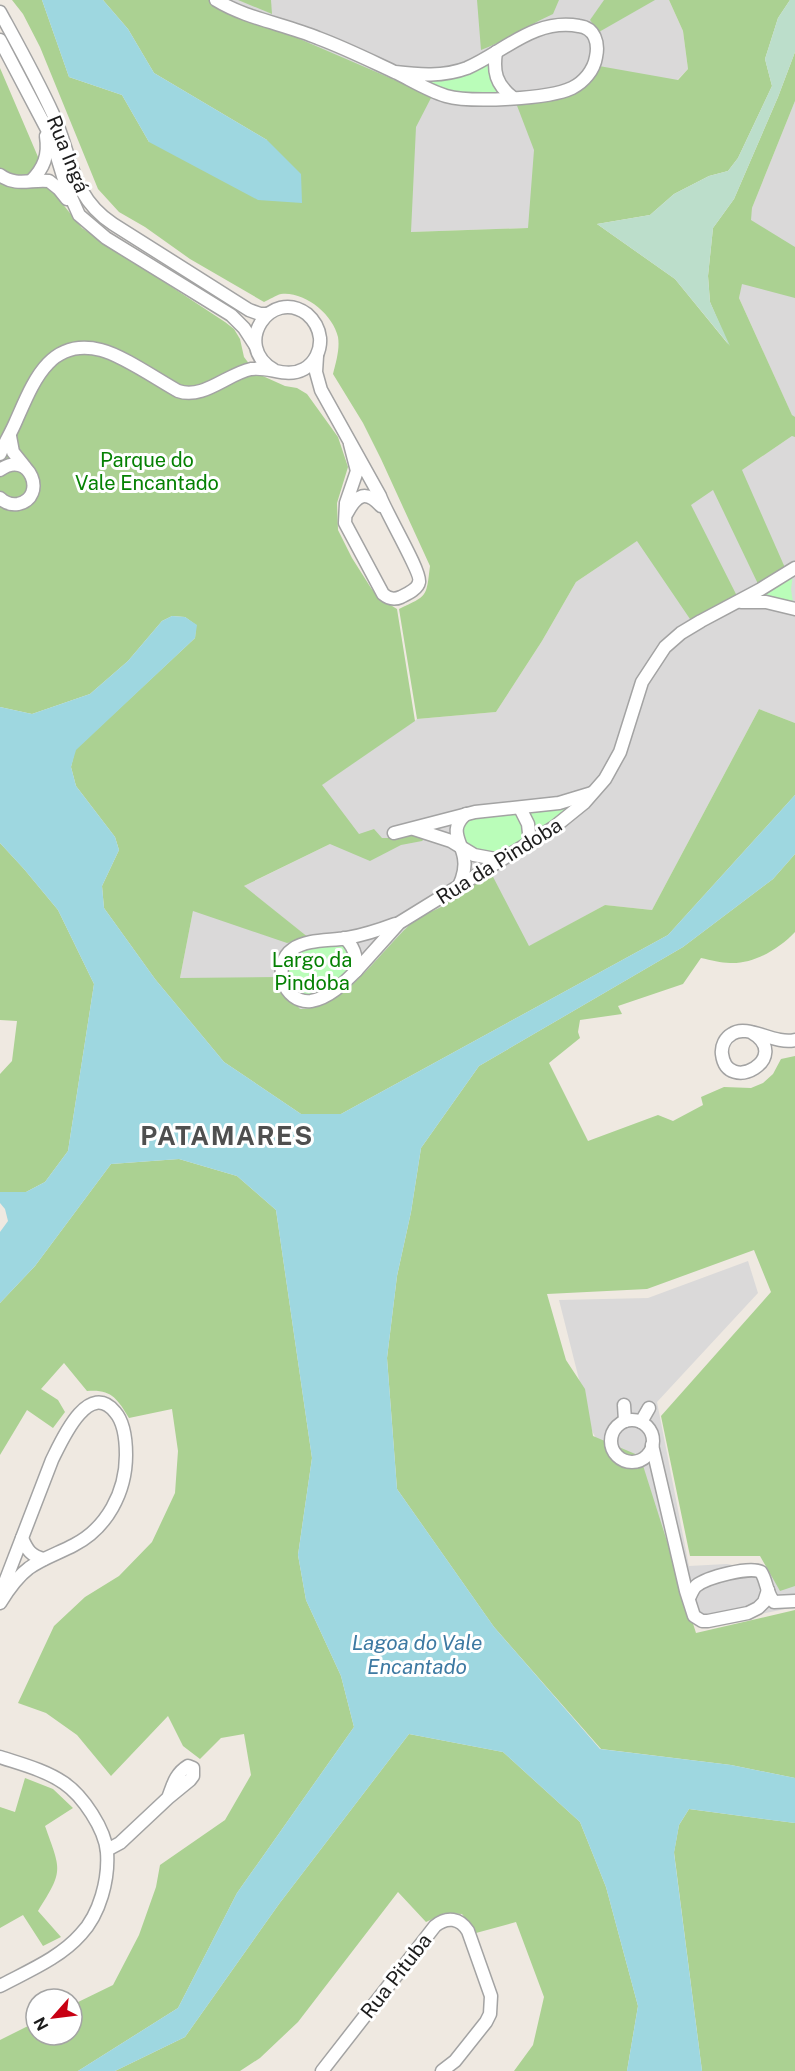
<svg xmlns="http://www.w3.org/2000/svg" width="795" height="2071" font-family="'Public Sans',sans-serif">
<rect width="100%" height="100%" fill="#efe9e1"/>
<g fill="#dad9d9">
<polygon points="151,0 669,0 683,31 688,69 631,128 528,228 411,232"/>
<polygon points="795,101 795,422 739,298 752,208"/>
<polygon points="795,434 795,723 759,709 652,910 605,905 434,999 385,1046 180,978 193,911 330,844 308,794 417,719 496,712 542,641 576,582"/>
<polygon points="748,1261 758,1293 657,1402 689,1566 727,1564 795,1577 795,1607 701,1626 592,1431 559,1300 648,1298"/>
</g>
<g fill="#abd192">
<path d="M12,0H42L69,77L122,95L149,142L267,140L154,73L128,29L103,0H209L432,96L416,127L411,232L528,228L534,150L516,103L557,98L599,66L678,80L688,69L683,31L669,0H790L778,18L765,59L772,86L738,158L728,171L709,176L674,194L650,215L597,224L675,279L728,344L710,302L708,276L713,228L734,199L778,97L795,52V101L752,208L751,220L795,247V298L742,284L739,298L792,415L795,417V437L792,436L742,470L786,570L759,586L713,490L691,505L739,600L690,619L637,541L576,582L542,641L496,712L417,719L399,609C428,595 426,598 430,566L381,459L363,423L333,374C336,362 340,349 338,337C333,314 304,291 281,294C276,295 269,300 264,302L190,259L145,227L119,212L98,189L40,47L23,14Z"/>
<polygon points="238,0 271,0 272,14"/>
<path d="M477,0H559L553,14C528,25 506,41 481,50Z"/>
<polygon points="604,0 655,0 599,32 590,20"/>
<path d="M0,68L53,192L82,228L225,322L234,329L240,339L244,357L256,373L285,386L297,388L307,394L338,437L348,467L337,503L338,530L352,558L371,588L379,598L397,609L415,721L322,785L359,834L374,829L382,838H391L410,834L425,838L422,841L401,845L370,861L330,844L244,886L309,938L287,943L193,911L180,978L279,977L285,992L300,1009C345,1010 381,949 413,922C420,915 432,912 441,907C458,897 474,884 491,873L529,946L605,905L652,910L759,709L795,723V795L668,935L341,1114H301L224,1062L155,979L104,908L102,886L119,850L115,837L76,786L71,767L75,750L195,638L196,625L185,617L172,616L162,621L128,661L90,694L32,714L0,707Z"/>
<polygon points="0,843 24,869 58,910 94,984 68,1151 45,1182 26,1192 0,1192 0,1074 12,1061 17,1021 0,1020"/>
<path d="M795,854V932C779,949 754,964 730,963C721,963 711,960 701,958L683,984L618,1006L622,1014L580,1020L578,1032L580,1038L549,1063L588,1141L658,1115L673,1121L703,1105L701,1097L724,1087L751,1088L763,1083L773,1074L781,1059L795,1056V1586L780,1591L760,1556H690L661,1416L771,1292L754,1250L647,1289L547,1294L566,1360L585,1389L593,1436L640,1456L696,1633L795,1610V1778L731,1765L601,1749L494,1627L397,1489L387,1358L397,1276L411,1212L421,1148L479,1066L683,947L773,879Z"/>
<path d="M179,1159L237,1176L276,1210L312,1458L298,1555L306,1600L341,1676L354,1727L237,1893L178,2008L78,2071H0V2040L36,2022V2035H72V2005L113,1985L139,1935L156,1887L160,1865L225,1820L251,1775L244,1734L221,1738L200,1759L183,1746L168,1716L111,1776L77,1735L46,1713L18,1703L54,1626L85,1597L119,1576L152,1542L175,1493L178,1451L172,1409L129,1418C117,1398 111,1389 87,1391L64,1363L41,1389L58,1400L65,1412L53,1428L27,1410L0,1455V1303L35,1266L111,1164Z"/>
<polygon points="409,1734 503,1752 580,1822 606,1887 638,2006 627,2071 514,2071 533,2045 544,1997 516,1922 476,1933 462,1914 445,1913 426,1922 398,1892 298,2022 260,2058 240,2071 115,2071 185,2037 279,1904"/>
<path d="M25,1778L53,1789L73,1808L45,1826C61,1871 64,1870 38,1911L61,1937L43,1946L23,1915L0,1928V1807L15,1812Z"/>
<polygon points="689,1809 795,1823 795,2071 702,2071 674,1852 679,1825"/>
</g>
<polygon fill="#bcdecb" points="790,0 795,0 795,52 778,97 734,199 713,228 708,276 710,302 730,346 675,279 597,224 650,215 674,194 709,176 728,171 738,158 772,86 765,59 778,18"/>
<g fill="#bafdb9">
<path d="M492,59C487,74 493,84 503,96L454,93L416,78Z"/>
<polygon points="793,575 791,589 793,603 756,598"/>
<polygon points="584,799 572,809 505,852 482,853 464,842 461,825 472,817"/>
<path d="M338,943C369,955 337,985 321,992C315,995 308,996 302,995C292,989 287,985 287,974C287,947 318,947 338,943Z"/>
</g>
<g fill="#9ed7e0">
<polygon points="42,0 103,0 128,29 154,73 267,140 301,174 302,203 258,200 149,142 122,95 69,77"/>
<polygon points="172,616 185,617 197,625 195,638 76,750 71,767 76,786 115,837 119,850 102,886 104,908 155,979 224,1062 301,1114 341,1114 668,935 795,795 795,854 773,879 683,947 479,1066 421,1148 411,1212 397,1276 387,1358 397,1489 494,1627 600,1749 731,1765 795,1778 795,1823 689,1809 679,1825 674,1853 702,2071 627,2071 638,2006 606,1887 580,1822 503,1752 409,1734 279,1904 185,2037 115,2071 78,2071 178,2008 237,1893 354,1727 341,1676 306,1600 298,1555 312,1458 276,1210 237,1176 179,1159 111,1164 35,1266 0,1303 0,1232 8,1221 5,1209 0,1203 0,1192 26,1192 45,1182 68,1151 94,984 58,910 24,869 0,843 0,707 32,714 90,694 128,661 162,621"/>
</g>
<g fill="none" stroke-linecap="round" stroke-linejoin="round">
<g stroke="#a3a3a3" stroke-width="15">
<g id="minor">
<path d="M216,0C247,19 285,24 318,38C345,48 371,61 397,73C413,81 429,91 446,96C471,103 549,99 572,88C584,82 594,70 596,57C599,43 595,28 579,26C534,18 504,52 467,68C443,77 419,75 395,72"/>
<path d="M0,12C18,45 37,79 53,114C72,156 71,197 113,224L249,310L260,314H268"/>
<polyline points="0,40 51,137 66,186 79,215 106,238 231,315 244,328 255,345"/>
<path d="M496,52C493,72 496,84 512,97"/>
<path d="M0,175C16,187 31,179 49,181L59,189L67,199"/>
<path d="M31,181C44,168 49,155 46,136"/>
<path d="M317,356L316,372L321,390L380,496C385,511 422,573 419,582C418,589 407,594 401,597C394,600 389,599 383,594L345,523L346,503L357,471L350,444"/>
<polyline points="10,436 13,452 25,467"/>
<path d="M0,454C5,442 11,433 16,421C33,383 49,337 101,350C122,355 158,380 178,391C203,400 227,374 251,369C270,366 286,379 304,369C315,363 321,350 320,338C319,329 314,320 307,314C271,287 231,345 274,370"/>
<path d="M0,470C30,448 48,498 18,504C11,505 5,503 0,498"/>
<path d="M347,513C357,494 366,490 381,506"/>
<polyline points="741,602 766,602 795,609"/>
<polyline points="520,808 528,824 530,842"/>
<polyline points="414,829 451,841 474,855 501,860"/>
<polyline points="394,833 475,812 559,803 592,793"/>
<path d="M459,886C463,877 466,868 464,858C461,840 448,830 466,814"/>
<path d="M344,938C355,946 357,958 356,971C344,983 329,998 311,1001C283,1004 271,964 293,949C307,939 330,941 347,938C363,935 379,930 395,924"/>
<polyline points="356,971 399,923 553,828 584,803 605,779 620,752 642,682 665,647 681,633 701,621 761,589 795,568"/>
<path d="M751,1032C794,1057 727,1096 722,1054C721,1046 725,1038 732,1034C747,1023 774,1045 795,1040"/>
<polyline points="624,1405 625,1421"/>
<circle cx="632" cy="1441" r="21"/>
<polyline points="641,1422 649,1408"/>
<polyline points="652,1445 686,1591 694,1616 702,1621 708,1621 748,1613 758,1608 764,1602 768,1590"/>
<path d="M22,1538C27,1550 31,1556 44,1559"/>
<path d="M0,1595L52,1460C61,1442 88,1379 115,1412C124,1422 126,1442 126,1455C126,1492 107,1528 74,1545C59,1553 43,1558 29,1568C17,1577 8,1590 0,1603"/>
<path d="M689,1598C691,1594 693,1589 696,1586C707,1577 750,1566 761,1572C767,1581 766,1593 774,1602L795,1601"/>
<path d="M0,1757C21,1764 45,1770 64,1783C83,1796 105,1829 107,1852C109,1879 100,1914 81,1934C60,1958 28,1971 0,1986"/>
<path d="M107,1850L120,1843L168,1798L190,1780L193,1776V1768L188,1766C175,1774 173,1785 168,1798"/>
<path d="M322,2071L435,1926C447,1916 460,1918 468,1931L491,1996L490,2014L486,2022L455,2061L442,2071"/>
</g>
</g>
<use href="#minor" stroke="#fff" stroke-width="12"/>
</g>
<g text-anchor="middle" stroke-width="6" stroke-linejoin="round" paint-order="stroke">
<g font-size="20" fill="#1c1c1c" stroke="#fff">
<text transform="translate(68 154) rotate(68)" y="7">Rua Ingá</text>
<text transform="translate(499 861) rotate(-32)" y="7">Rua da Pindoba</text>
<text transform="translate(396 1976) rotate(-52)" y="7">Rua Pituba</text>
</g>
<g font-size="20" fill="#058103" stroke="#fff">
<text x="147" y="467">Parque do<tspan x="147" dy="23">Vale Encantado</tspan></text>
<text x="312" y="967">Largo da<tspan x="312" dy="23">Pindoba</tspan></text>
</g>
<g font-size="21" font-style="italic" fill="#3d79a2" stroke="#fff">
<text x="417" y="1650">Lagoa do Vale<tspan x="417" dy="24">Encantado</tspan></text>
</g>
<g font-size="26" font-weight="bold" letter-spacing="1.5" fill="#4f4f4f" stroke="#fff">
<text x="227" y="1145">PATAMARES</text>
</g>
</g>
<g transform="translate(54 2017) rotate(242)"><circle r="28" fill="#ffffff" stroke="#a4a4a4" stroke-width="1.5"/>
<path d="M0-4.5L10 22L0 15L-10 22Z" fill="#c80013"/>
<text y="-9" font-size="16" font-weight="bold" text-anchor="middle" fill="#1c1c1c">N</text>
</g>
</svg>
